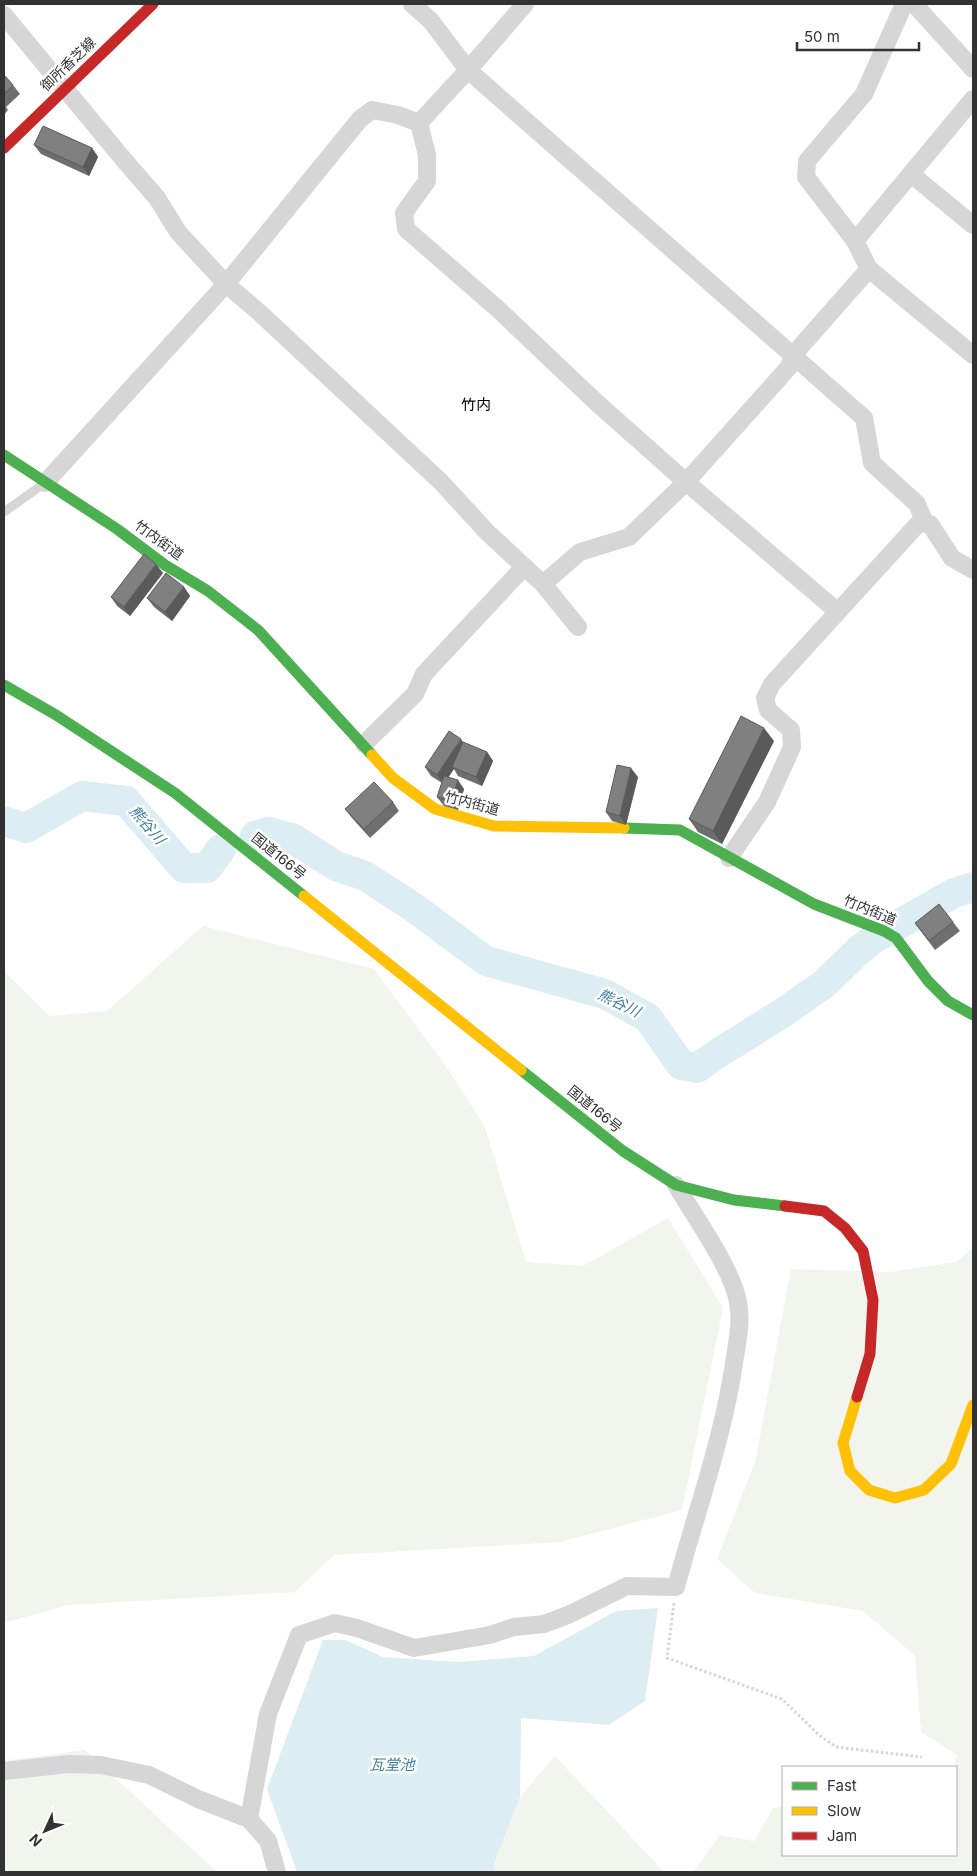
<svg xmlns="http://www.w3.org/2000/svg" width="977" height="1876" font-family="Inter,'Noto Sans JP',sans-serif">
<rect width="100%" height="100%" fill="#fff"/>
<g fill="#f2f5ed">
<polygon points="203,926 374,969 450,1072 485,1127 526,1262 583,1266 668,1218 723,1308 682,1510 560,1542 334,1555 295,1592 68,1605 4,1623 4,971 49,1016 107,1011"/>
<polygon points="973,1248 973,1872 693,1872 720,1835 754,1841 773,1808 783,1806 783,1855 956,1855 956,1767 954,1767 957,1755 921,1732 915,1656 863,1611 755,1593 717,1559 755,1462 791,1269 890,1272 956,1262"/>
<polygon points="85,1750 217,1872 4,1872 4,1761"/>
<polygon points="555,1756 664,1872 493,1872 495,1861 520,1797"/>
</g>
<polygon fill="#dcedf4" points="658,1608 645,1701 609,1725 521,1718 520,1797 495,1861 493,1872 297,1872 267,1789 323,1640 345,1640 383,1657 458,1662 534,1656 616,1611"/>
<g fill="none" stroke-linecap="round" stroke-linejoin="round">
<g stroke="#dcedf4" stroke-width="30">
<polyline points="4,821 26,828 82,796 126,801 184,868 207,868 221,849"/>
<polyline points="255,836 269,832 292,838 336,866 365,876 413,907 486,961 605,994 648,1018 681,1065 697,1068 717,1054 784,1012 824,984 857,952 873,939 954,893 973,887"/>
</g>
<polyline stroke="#d6d6d6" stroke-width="3" stroke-dasharray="2.5 2.5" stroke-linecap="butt" points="674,1603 667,1658 782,1699 819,1735 836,1747 922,1757"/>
<polyline stroke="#d6d6d6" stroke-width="9" points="4,512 45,483"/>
<g stroke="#d6d6d6" stroke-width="18">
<polyline points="412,4 431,21 468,70 864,418 872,463 917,504 925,523 930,524 952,558 973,570"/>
<polyline points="525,4 468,70 419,123 427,155 427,181 404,213 406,229 499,310 596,402 686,482 838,612"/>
<polyline points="904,4 864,94 807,161 806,177 855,241 869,269 973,355"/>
<polyline points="914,4 973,69"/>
<polyline points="4,15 124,160 157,198 178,232 226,284 260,313 441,482 487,532 543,584 578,627"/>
<polyline points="911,174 973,225"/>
<polyline points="855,241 973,99"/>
<polyline points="45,483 226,284 360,119 372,110 398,115 419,123"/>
<polyline points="543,584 580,552 629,537 686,482 789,367 793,355 869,269"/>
<polyline points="364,744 415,694 424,674 524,567"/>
<polyline points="729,858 767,802 792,747 791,730 768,710 765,698 772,684 917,525 925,523"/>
<polyline points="4,1771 69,1764 101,1765 149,1775 198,1799 249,1819 268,1841 277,1872"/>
<path d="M249,1819L268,1714L299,1635L335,1623L357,1628L414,1648L490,1635L514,1627L544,1624L568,1615L627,1586L676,1587C696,1512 723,1439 734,1363C737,1343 742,1322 738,1302C732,1268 694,1216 676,1185"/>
</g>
<g stroke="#4caf50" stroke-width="11">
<polyline points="4,455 117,529 165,565 208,591 258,630 372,755"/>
<polyline points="4,685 56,715 175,793 304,896"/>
<polyline points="624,828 680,830 814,904 884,931 896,938 928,981 948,1001 973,1015"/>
<polyline points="521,1070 623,1151 676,1185 734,1200 785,1206"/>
</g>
<g stroke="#ffc107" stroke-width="11">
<polyline points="372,755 393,778 435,809 494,826 624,828"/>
<polyline points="304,896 521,1070"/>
<polyline points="857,1397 843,1443 850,1471 869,1490 895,1498 924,1490 951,1464 973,1405"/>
</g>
<g stroke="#c62828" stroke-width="11">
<polyline points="4,148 153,4"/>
<polyline points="785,1206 824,1211 845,1228 863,1251 873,1300 870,1354 857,1397"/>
</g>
</g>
<g fill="#6e6e6e">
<polygon points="4,75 13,85 20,94 6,107 8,110 4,115"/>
<polygon points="34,145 92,148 98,157 89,176 41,154"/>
<polygon points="163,573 130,616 117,606 111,597"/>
<polygon points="184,587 190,596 172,621 154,607 147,598"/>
<polygon points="774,741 722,844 698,832 689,819"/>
<polygon points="463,742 487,752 493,761 482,786 458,776 454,769 448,777 464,789 458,810 444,806 437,797 442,783 431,776 425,767"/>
<polygon points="638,777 626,825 612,821 606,812"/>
<polygon points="393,802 399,811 370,838 352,818 345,809"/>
<polygon points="953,922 960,931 935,950 915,923"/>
</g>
<g fill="#5a5a5a">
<polygon points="92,148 98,157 89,176 83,167"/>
<polygon points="156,564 163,573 130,616 124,607"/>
<polygon points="184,587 190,596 172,621 165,612"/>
<polygon points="764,728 774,741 722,844 713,831"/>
<polygon points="461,739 467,748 452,767 454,769 444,784 437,775"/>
<polygon points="487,752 493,761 482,786 476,777"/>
<polygon points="631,768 638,777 626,825 620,816"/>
<polygon points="458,780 464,789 458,810 451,801"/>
</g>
<g fill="#808080" stroke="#5a5a5a">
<polygon points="4,75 13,85 4,94"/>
<polygon points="43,126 92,148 83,167 34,145"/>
<polygon points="144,554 156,564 124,607 111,597"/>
<polygon points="166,573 184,587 165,612 147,598"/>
<polygon points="741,716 764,728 713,831 689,819"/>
<polygon points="449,731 461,739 437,775 425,767"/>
<polygon points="463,742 487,752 476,777 452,767"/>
<polygon points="617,765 631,768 620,816 606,812"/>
<polygon points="444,776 458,780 451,801 437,797"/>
<polygon points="374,782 393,802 364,829 345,809"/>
<polygon points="939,904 953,922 929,941 915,923"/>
</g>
<g text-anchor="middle" stroke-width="5" stroke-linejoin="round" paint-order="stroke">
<g font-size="14" fill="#323232" stroke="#fff">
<text transform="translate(68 64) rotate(-44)" y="5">御所香芝線</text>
<text transform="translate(159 540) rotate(36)" y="5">竹内街道</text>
<text transform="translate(472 803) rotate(15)" y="5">竹内街道</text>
<text transform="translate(279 856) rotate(39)" y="5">国道166号</text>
<text transform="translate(870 910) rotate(23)" y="5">竹内街道</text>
<text transform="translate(595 1109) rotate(39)" y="5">国道166号</text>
</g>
<g font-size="15" fill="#000" stroke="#fff">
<text x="476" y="410">竹内</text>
</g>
<g font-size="15" font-style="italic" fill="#3a7e9b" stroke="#fff">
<text transform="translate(147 825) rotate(49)" y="5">熊谷川</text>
<text transform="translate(619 1003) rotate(26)" y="5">熊谷川</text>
<text x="392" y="1770">瓦堂池</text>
</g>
</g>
<rect width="977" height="1876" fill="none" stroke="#323232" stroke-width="10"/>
<rect x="782" y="1766" width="175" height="90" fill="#ffffff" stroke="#adadad"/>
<rect x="792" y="1782" width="25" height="8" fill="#4caf50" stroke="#adadad"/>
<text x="827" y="1791" font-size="15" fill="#323232">Fast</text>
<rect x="792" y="1807" width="25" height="8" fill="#ffc107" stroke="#adadad"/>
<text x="827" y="1816" font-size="15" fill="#323232">Slow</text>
<rect x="792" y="1832" width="25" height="8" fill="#c62828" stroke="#adadad"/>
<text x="827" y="1841" font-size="15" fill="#323232">Jam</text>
<g transform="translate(45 1831) rotate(226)" stroke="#ffffff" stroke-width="4" paint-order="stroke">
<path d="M0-4L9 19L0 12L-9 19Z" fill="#323232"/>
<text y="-8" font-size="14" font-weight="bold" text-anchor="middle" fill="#323232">N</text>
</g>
<path d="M797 42v8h122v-8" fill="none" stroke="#323232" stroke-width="2.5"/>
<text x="804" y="42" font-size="15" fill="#323232" stroke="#ffffff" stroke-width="4" paint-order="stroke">50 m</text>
</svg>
